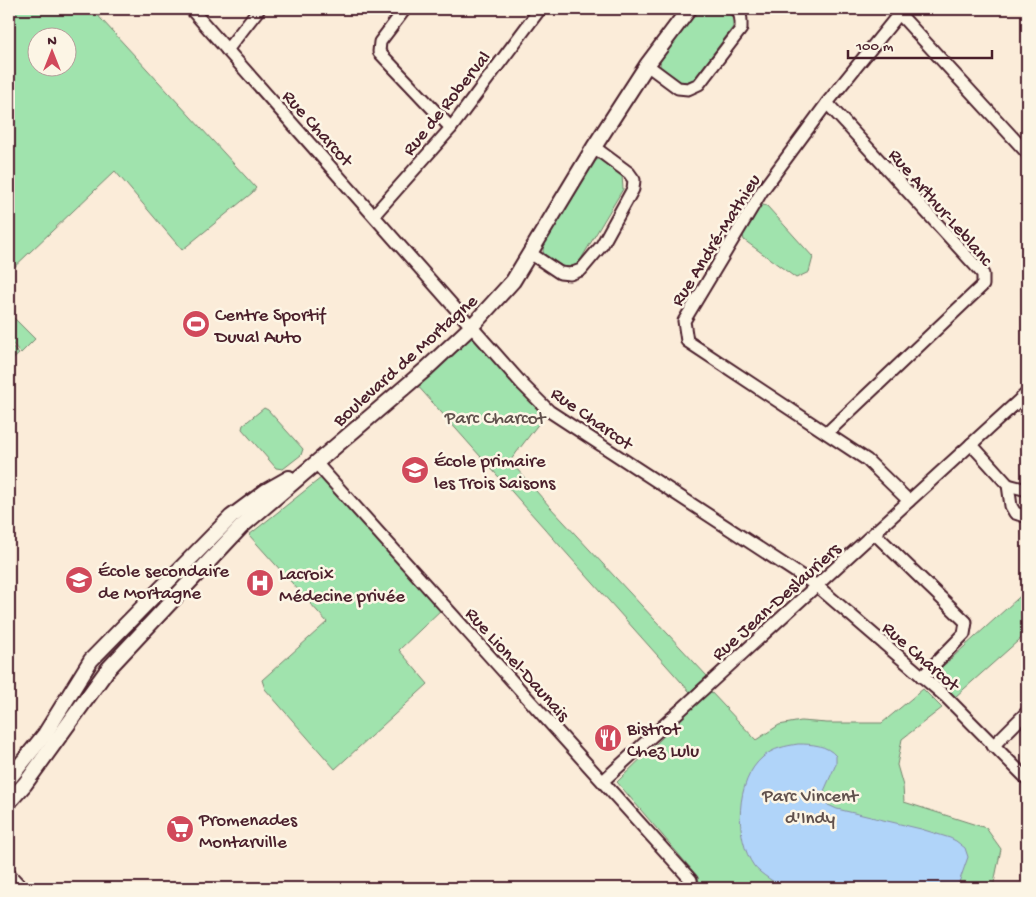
<svg xmlns="http://www.w3.org/2000/svg" width="1036" height="897" font-family="'Gochi Hand',sans-serif">
<rect width="100%" height="100%" fill="#fbecd9"/>
<filter id="ink" filterUnits="userSpaceOnUse"><feTurbulence type="fractalNoise" baseFrequency=".02" numOctaves="2"/><feDisplacementMap in="SourceGraphic" scale="10" xChannelSelector="R" yChannelSelector="G"/><feConvolveMatrix kernelMatrix="1 2 1 2 8 2 1 2 1" color-interpolation-filters="sRGB"/></filter>
<g filter="url(#ink)">
<g fill="#a0e3ad" stroke="#75816c" fill-rule="evenodd">
<path d="M9,9H92L256,188L252,193L182,250L115,171L9,272ZM38,38H68V68H38Z"/>
<polygon points="697,9 727,9 732,14 733,27 694,79 685,82 678,81 661,69 660,65 661,57"/>
<polygon points="600,159 606,161 622,175 623,189 578,264 569,267 562,266 544,254 543,251 544,243 593,161"/>
<polygon points="759,204 767,206 813,257 809,272 796,278 744,240 742,232"/>
<polygon points="9,313 35,339 21,353 9,340"/>
<polygon points="470,335 546,414 510,461 550,507 707,676 690,692 416,384"/>
<polygon points="9,343 19,354 9,363"/>
<polygon points="264,408 268,410 303,449 301,455 283,469 276,468 242,429 243,425"/>
<polygon points="326,474 444,607 399,650 428,684 335,769 265,689 262,680 327,622 249,535"/>
<polygon points="1027,590 1027,633 955,697 933,675"/>
<polygon points="923,689 942,708 902,739 897,765 903,786 904,802 986,828 1001,849 993,888 700,888 698,877 617,782 710,691 756,740 779,725 801,721 827,723 882,723"/>
</g>
<path fill="#b0d4f9" stroke="#878ca7" d="M798,744C812,744 827,745 836,756V764L824,791L828,805L837,809L921,829L950,838L956,841L965,848L968,857L957,888C914,888 871,888 827,888C816,888 795,891 785,888C778,885 759,873 754,866C734,838 735,780 763,757C773,748 786,746 798,744Z"/>
<g fill="none" stroke-linecap="round" stroke-linejoin="round">
<g stroke="#4a1f2b" stroke-width="15">
<g id="minor">
<polyline points="191,9 523,385 549,411 817,586 945,696 1027,779"/>
<polyline points="405,9 380,42 379,52 451,128"/>
<polyline points="895,9 1027,153"/>
<polyline points="903,9 827,103 762,191 684,321 687,341 867,460 909,501"/>
<polyline points="227,50 259,9"/>
<path d="M647,65L678,88L688,89L699,84L741,29C741,22 742,14 736,9"/>
<polyline points="827,103 983,274 983,285 827,433"/>
<polyline points="374,215 451,128 540,9"/>
<polyline points="530,253 560,273 570,274 581,270 602,245 633,189 634,180 629,173 594,147"/>
<polyline points="971,444 1008,485 1011,506 1015,513 1027,517"/>
<polyline points="316,463 691,880 692,888"/>
<polyline points="1008,485 1027,490"/>
<polyline points="874,533 966,622 964,634 922,677"/>
<polyline points="993,746 1027,712"/>
<polyline points="603,781 1027,393"/>
</g>
</g>
<g stroke="#4a1f2b" stroke-width="18">
<g id="tertiary">
<polyline points="9,779 45,734 91,660 231,517 266,491 289,478"/>
<polyline points="9,802 25,784 108,669 241,527 426,369 472,326 513,281 594,147 647,65 689,9"/>
<polyline points="9,876 20,888"/>
</g>
</g>
<use href="#minor" stroke="#fcf5e5" stroke-width="11"/>
<use href="#tertiary" stroke="#fcf5e5" stroke-width="14"/>
</g>
</g>
<defs>
<g id="stadium-disc" transform="scale(1.4375)"><circle r="9.5" fill="#d1495b" stroke="#fcf5e5"/><path d="M0-5a6.5 5 0 1 0 0 10a6.5 5 0 1 0 0-10ZM-3.5-1.8h7v3.6h-7Z" fill="#fff"/></g>
<g id="school-disc" transform="scale(1.4375)"><circle r="9.5" fill="#d1495b" stroke="#fcf5e5"/><path d="M0-5L7-2L0 1L-7-2ZM-4 1L0 2.5L4 1V4Q0 6-4 4Z" fill="#fff"/></g>
<g id="hospital-disc" transform="scale(1.4375)"><circle r="9.5" fill="#d1495b" stroke="#fcf5e5"/><path d="M-5-5h3v3.5h4V-5h3V5h-3V1.5h-4V5h-3Z" fill="#fff"/></g>
<g id="restaurant-disc" transform="scale(1.4375)"><circle r="9.5" fill="#d1495b" stroke="#fcf5e5"/><path d="M-5-6h1v4h1v-4h1v4h1v-4h1v5L-1.5 .5V6h-2V.5L-5-1ZM5-6V6H3V1.5H1.5Q1.5-4 5-6Z" fill="#fff"/></g>
<g id="supermarket-disc" transform="scale(1.4375)"><circle r="9.5" fill="#d1495b" stroke="#fcf5e5"/><path d="M-6-5.5h2.5l.6 2H6L4.5 2H-2.5L-4.4-4H-6ZM-1.5 3.2a1.3 1.3 0 1 0 .1 0ZM3 3.2a1.3 1.3 0 1 0 .1 0Z" fill="#fff"/></g>
</defs>
<g fill-rule="evenodd">
<use href="#stadium-disc" x="196" y="324"/>
<use href="#school-disc" x="415" y="470"/>
<use href="#school-disc" x="79" y="580"/>
<use href="#hospital-disc" x="260" y="583"/>
<use href="#restaurant-disc" x="608" y="738"/>
<use href="#supermarket-disc" x="180" y="829"/>
</g>
<g text-anchor="middle" stroke-width="5" stroke-linejoin="round" paint-order="stroke">
<g font-size="19" fill="#4a1f2b" stroke="#fcf5e5">
<text transform="translate(445 102) rotate(-51)" y="7">Rue de Roberval</text>
<text transform="translate(319 127) rotate(48)" y="7">Rue Charcot</text>
<text transform="translate(942 206) rotate(49)" y="7">Rue Arthur-Leblanc</text>
<text transform="translate(714 239) rotate(-58)" y="7">Rue André-Mathieu</text>
<text transform="translate(404 359) rotate(-42)" y="7">Boulevard de Mortagne</text>
<text transform="translate(593 417) rotate(35)" y="7">Rue Charcot</text>
<text transform="translate(775 600) rotate(-42)" y="7">Rue Jean-Deslauriers</text>
<text transform="translate(922 655) rotate(41)" y="7">Rue Charcot</text>
<text transform="translate(519 663) rotate(48)" y="7">Rue Lionel-Daunais</text>
</g>
<g font-size="19" fill="#4a1f2b" stroke="#fcf5e5" text-anchor="start">
<text x="215" y="320">Centre Sportif<tspan x="215" dy="22">Duval Auto</tspan></text>
<text x="434" y="466">École primaire<tspan x="434" dy="22">les Trois Saisons</tspan></text>
<text x="98" y="576">École secondaire<tspan x="98" dy="22">de Mortagne</tspan></text>
<text x="279" y="579">Lacroix<tspan x="279" dy="22">Médecine privée</tspan></text>
<text x="627" y="734">Bistrot<tspan x="627" dy="22">Chez Lulu</tspan></text>
<text x="199" y="825">Promenades<tspan x="199" dy="22">Montarville</tspan></text>
</g>
<g font-size="19" fill="#60504c" stroke="#fcf5e5">
<text x="495" y="423">Parc Charcot</text>
<text x="810" y="801">Parc Vincent<tspan x="810" dy="22">d'Indy</tspan></text>
</g>
</g>
<rect width="1036" height="897" fill="none" stroke="#fcf5e5" stroke-width="30"/>
<rect x="15" y="15" width="1006" height="867" fill="none" stroke="#4a1f2b" stroke-width="2" filter="url(#ink)"/>
<g transform="translate(52 52)"><circle r="24" fill="#fcf5e5" stroke="#b59f9b"/>
<path d="M0-4L9 19L0 12L-9 19Z" fill="#d1495b"/>
<text y="-8" font-size="14" font-weight="bold" text-anchor="middle" fill="#4a1f2b">N</text>
</g>
<path d="M848 50v8h144v-8" fill="none" stroke="#4a1f2b" stroke-width="2.5"/>
<text x="856" y="50" font-size="15" fill="#4a1f2b" stroke="#fcf5e5" stroke-width="4" paint-order="stroke">100 m</text>
</svg>
